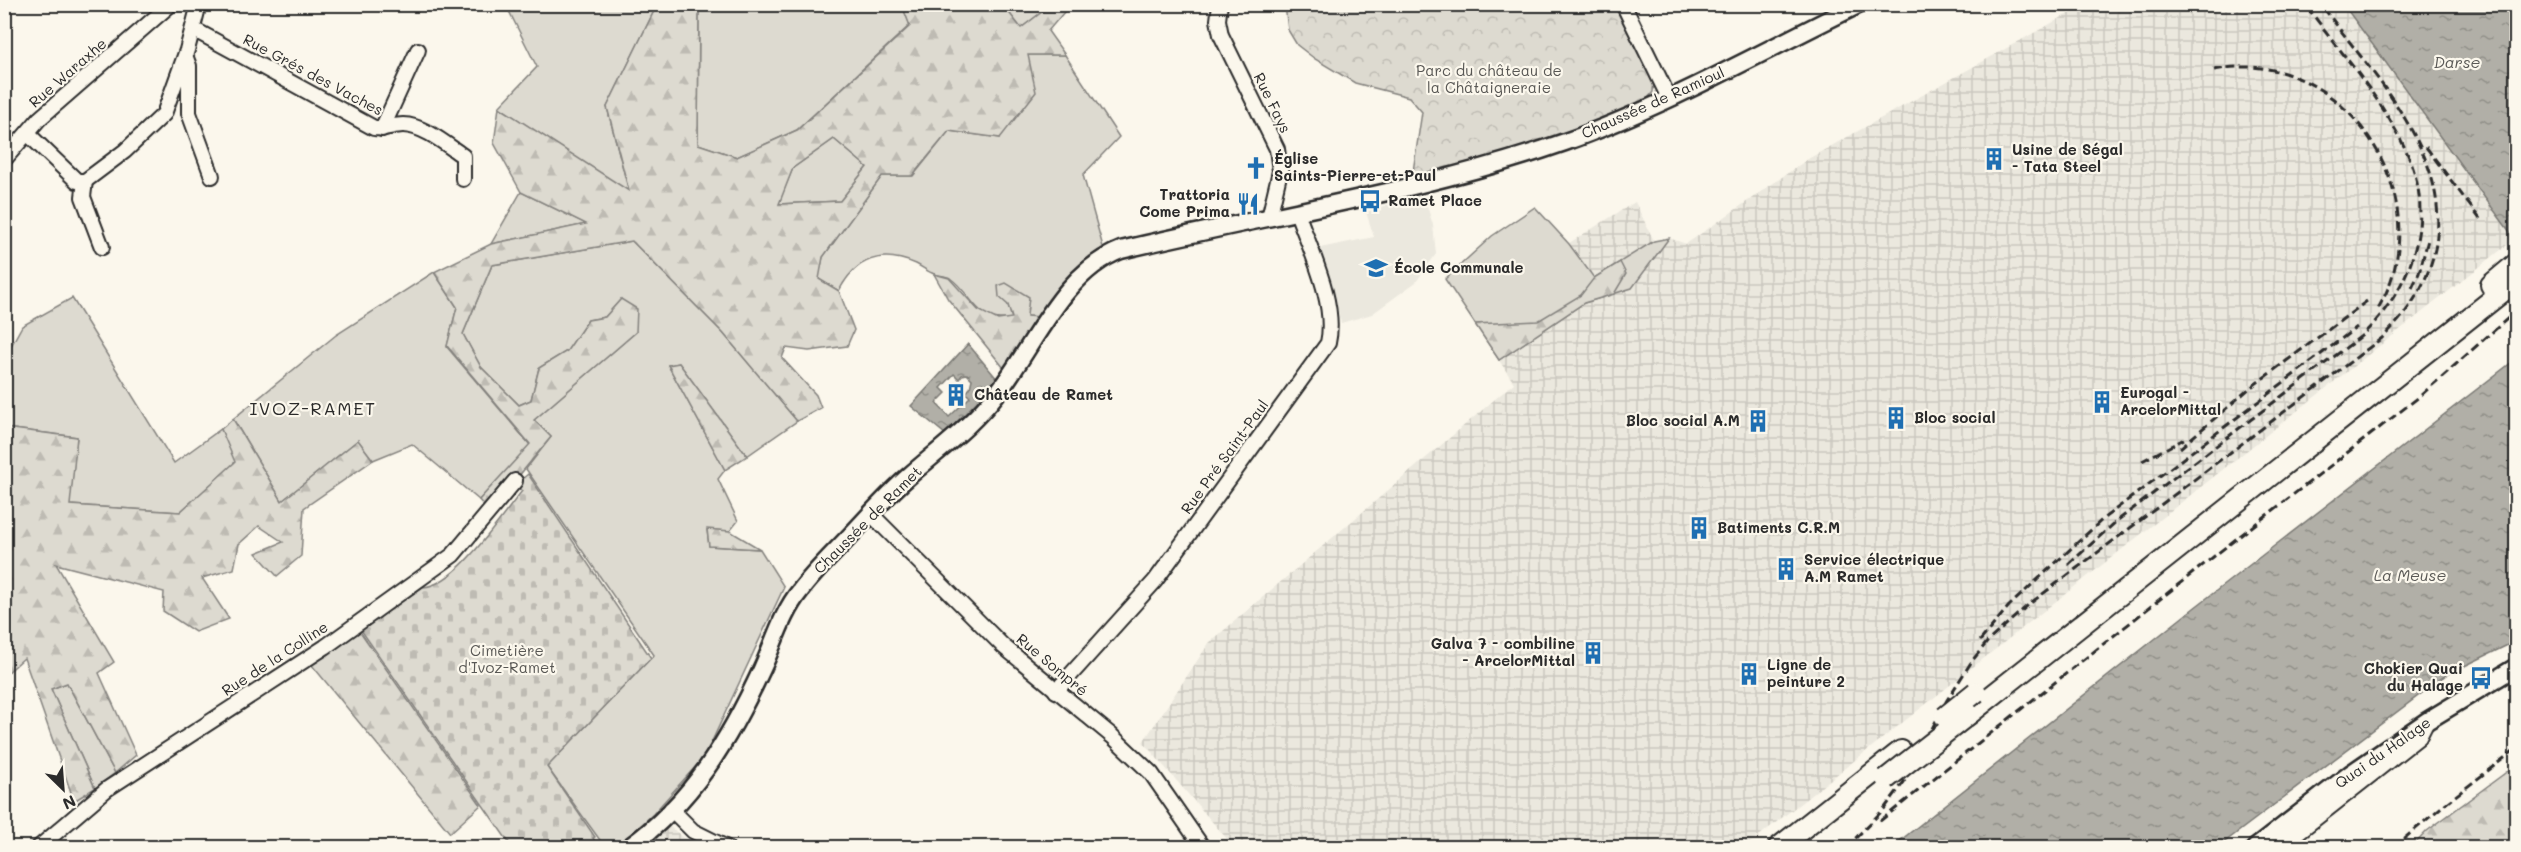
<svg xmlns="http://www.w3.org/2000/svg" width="2521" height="852" font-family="Mali,sans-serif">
<defs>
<pattern id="industrial-grid" width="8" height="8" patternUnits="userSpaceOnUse" patternTransform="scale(1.5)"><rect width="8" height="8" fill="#ebe8de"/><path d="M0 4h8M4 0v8" fill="none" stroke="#cac7bf"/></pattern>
<pattern id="forest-firs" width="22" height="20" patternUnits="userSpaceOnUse" patternTransform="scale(1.5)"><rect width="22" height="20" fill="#dddad0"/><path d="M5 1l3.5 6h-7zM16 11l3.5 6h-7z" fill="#bebbb3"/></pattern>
<pattern id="cemetery-stones" width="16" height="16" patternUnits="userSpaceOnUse" patternTransform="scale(1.5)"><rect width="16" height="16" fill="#dddad0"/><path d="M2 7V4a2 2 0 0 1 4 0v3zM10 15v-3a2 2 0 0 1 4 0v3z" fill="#bebbb3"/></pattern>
<pattern id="park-crowns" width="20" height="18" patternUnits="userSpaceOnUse" patternTransform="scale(1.5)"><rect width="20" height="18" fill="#dddad0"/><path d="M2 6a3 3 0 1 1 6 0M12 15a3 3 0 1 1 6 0" fill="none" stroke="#bebbb3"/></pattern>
<pattern id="water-ripples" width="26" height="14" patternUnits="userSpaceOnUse" patternTransform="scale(1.5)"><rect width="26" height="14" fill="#b1afa7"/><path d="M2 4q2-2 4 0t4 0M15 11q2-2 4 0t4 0" fill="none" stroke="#908f88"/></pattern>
</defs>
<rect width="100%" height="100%" fill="#fbf7ec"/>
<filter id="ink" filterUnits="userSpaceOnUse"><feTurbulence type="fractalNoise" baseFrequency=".0167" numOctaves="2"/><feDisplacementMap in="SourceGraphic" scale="12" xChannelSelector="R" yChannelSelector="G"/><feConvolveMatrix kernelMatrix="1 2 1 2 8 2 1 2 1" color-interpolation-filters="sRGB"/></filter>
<g filter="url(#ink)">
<polygon fill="#ebe8de" points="1423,193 1433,225 1436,254 1416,282 1372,314 1341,323 1320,248 1374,237 1366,212"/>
<g fill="url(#industrial-grid)">
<polygon points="2084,5 2516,5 2516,238 1745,847 1234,847 1143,742 1209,643 1514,383 1445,279 1492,236 1535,207 1569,243 1635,202 1654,241 1669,238 1686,244 1808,159"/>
<polygon points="653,814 696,847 617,848"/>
</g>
<g fill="#dddad0" stroke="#84827e" stroke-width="1.5">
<polygon points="506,5 657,5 607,107 629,192 499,107 537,67"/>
<polygon points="699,5 902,5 910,25 797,130 737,157 698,144"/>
<polygon points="1003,5 1051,5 1021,28"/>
<path d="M1027,55H1065L1119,137L1083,175L1103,247L1081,266L1039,317L1027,316L1008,305L1012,319C974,323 974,295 950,278C945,275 937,276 932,273C927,271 922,267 916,264C881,249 856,258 839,291L818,279L823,257L882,176H913L949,131L1000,138Z"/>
<polygon points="834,139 867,167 840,201 778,204 793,168"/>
<polygon points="521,192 587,224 491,244"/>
<polygon points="1535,207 1569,244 1594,278 1654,241 1669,238 1632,288 1584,303 1499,360 1445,279 1492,236"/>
<polygon points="632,241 723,333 797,421 747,456 679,363 668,365 725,470 718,479 738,521 730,531 707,530 709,546 760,549 784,587 705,756 653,814 617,847 605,847 547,767 654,655 526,469 551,437 534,420 636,332 621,299 605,317 588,320 567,351 539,368 531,400 519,405 481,367 463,334 492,265"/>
<polygon points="434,272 457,307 447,347 530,445 479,500 412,444 373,460 358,440 282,501 233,419 336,335"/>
<polygon points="72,298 174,463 221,429 236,462 180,512 69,505 77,437 5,428 5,357 22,326"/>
<polygon points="67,683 115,773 95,788 51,689"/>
</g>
<g fill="url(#forest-firs)" stroke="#84827e" stroke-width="1.5" fill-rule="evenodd">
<path d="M657,5H699L698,144L737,157L797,130L910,26L902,5H1003L1021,28L1051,5H1070L1048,31L1065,55H1028L1036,92L1000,138L949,131L912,176H882L823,257L819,279L839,291L854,330L847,346L809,351L786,348L782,358L816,395L821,408L797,421L723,333L632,241L492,265L463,334L481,367L519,405L531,400L539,368L567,351L588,320L605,317L621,299L637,309L636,332L534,420L551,437L489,512L479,500L530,444L447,346L457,307L434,272L491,244L586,224L521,192L494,143L499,107L629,191L607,107ZM834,139L867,167L840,201L779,204L793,168Z"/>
<polygon points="1620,262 1626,274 1614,294 1584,303 1499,360 1475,324 1538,321 1581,295 1594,278"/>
<polygon points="934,274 949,278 978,310 998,320 1012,318 1008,305 999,297 998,286 1006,283 1029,297 1027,316 1039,317 1007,367 1004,368 948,299"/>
<polygon points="679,363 747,456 725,470 668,365"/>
<polygon points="233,419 282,501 358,440 373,460 304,508 301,556 277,576 256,553 283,542 259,526 239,544 234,569 202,578 229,619 195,632 163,611 164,592 56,564 114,662 99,673 136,755 115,773 67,683 51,689 95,788 74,801 24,658 5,675 5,428 77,437 70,505 180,512 235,462 221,429"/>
<polygon points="707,529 730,531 760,549 709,546"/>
<polygon points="359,630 481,805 450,833 311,664"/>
<polygon points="2516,765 2516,843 2511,847 2412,847 2427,831"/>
</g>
<path fill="url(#cemetery-stones)" stroke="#84827e" stroke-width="1.5" d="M528,474L651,658L547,767L595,837L593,838L596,843L589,847L584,844L579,848L512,847L361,630L423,587C456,586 501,517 522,491L515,485Z"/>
<polygon fill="url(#park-crowns)" stroke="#84827e" stroke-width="1.5" points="1285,5 1617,5 1654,78 1653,92 1644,103 1567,136 1412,178 1422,112 1409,97 1355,83 1315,59 1297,45 1288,30"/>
<g fill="url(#water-ripples)" stroke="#7b7a75" stroke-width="1.5" fill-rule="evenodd">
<polygon points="2357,5 2516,5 2515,239 2348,11"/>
<path d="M968,344L998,380L945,434L911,406ZM954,374L959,379L962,375L967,374L972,379L970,388L966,393L970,397L949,417L936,403L946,393L941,388Z"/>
<polygon points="2516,359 2516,641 2446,675 2218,847 1892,847 2194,608"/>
</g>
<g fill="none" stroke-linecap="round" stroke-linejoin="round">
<g stroke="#2b2b2b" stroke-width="18">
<g id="minor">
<polyline points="1220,4 1218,20 1221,35 1277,149 1280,171 1269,218"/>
<polyline points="1623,4 1669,98"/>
<path d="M193,29L374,128C385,130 393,125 403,125C423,125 447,145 463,156V179"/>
<polyline points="186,58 189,66 189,113 212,176"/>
<polyline points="382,129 418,50"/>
<polyline points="28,134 77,181 85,181 125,151 164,114 187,50 199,4"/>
<polyline points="4,160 39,119 171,4"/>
<polyline points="85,181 83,197 102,247"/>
<polyline points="871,514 1003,646 1112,736 1151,773 1203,848"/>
<path d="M1056,691L1155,581L1328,343C1337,303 1310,250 1297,212"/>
<polyline points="671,809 693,831 727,848"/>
<polyline points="38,848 107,789 325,647 453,555 515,481"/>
<polyline points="2278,848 2419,737 2427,721"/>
</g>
</g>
<g stroke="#2b2b2b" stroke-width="21">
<g id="major">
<path d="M628,848C693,801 729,740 762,669C774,643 782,613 800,591C814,572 832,555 849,537C868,517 887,495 909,476C940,449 973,425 998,392C1034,346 1063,272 1121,250C1267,215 1422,192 1565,142C1666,106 1763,51 1860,4"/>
<polyline points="2255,848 2350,774 2427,721 2516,667"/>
</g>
</g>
<g stroke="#2b2b2b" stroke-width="24">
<g id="highway">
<polyline points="2491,285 2516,264"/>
<polyline points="1969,714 2516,281"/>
<polyline points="1778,848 1901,751"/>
</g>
</g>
<use href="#minor" stroke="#fbf7ec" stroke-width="14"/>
<use href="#major" stroke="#fbf7ec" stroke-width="16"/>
<use href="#highway" stroke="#fbf7ec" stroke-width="20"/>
<g stroke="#2b2b2b" stroke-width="3" stroke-dasharray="9 4.5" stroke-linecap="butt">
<path d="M2214,70C2344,43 2445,200 2377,310"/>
<polyline points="2426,147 2480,219"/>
<polyline points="2412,288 2419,273 2428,240"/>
<polyline points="2180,448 2250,388 2367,301"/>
<polyline points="2142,461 2184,439"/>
<path d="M2068,565L2118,520L2360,337C2410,291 2437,221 2408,155C2384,100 2340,52 2305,4"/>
<polyline points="1980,641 2009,606 2104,518 2357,327"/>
<polyline points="1880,821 2227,546 2419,397 2516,311"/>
<path d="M1846,848L1884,809L1904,782L1947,700L1972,661L1988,641L2028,605L2382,338C2408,313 2427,285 2435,249C2454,153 2372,76 2321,4"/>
<polyline points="2393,848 2445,804 2516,749"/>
</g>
<g stroke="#2b2b2b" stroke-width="24" stroke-linecap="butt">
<g id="highway-bridge">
<polyline points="1945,717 1976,692"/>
<polyline points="1886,779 1969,714"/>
</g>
</g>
<use href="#highway-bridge" stroke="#fbf7ec" stroke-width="20"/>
</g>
</g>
<defs>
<g id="building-bare" transform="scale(1.8)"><path d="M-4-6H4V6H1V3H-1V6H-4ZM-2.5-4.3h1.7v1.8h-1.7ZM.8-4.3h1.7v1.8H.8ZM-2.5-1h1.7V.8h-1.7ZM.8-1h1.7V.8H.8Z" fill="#1f6fb2" stroke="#fbf7ec" stroke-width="2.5" paint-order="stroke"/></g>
<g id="church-bare" transform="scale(1.8)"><path d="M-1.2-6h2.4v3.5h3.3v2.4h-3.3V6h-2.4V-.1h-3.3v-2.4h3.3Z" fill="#1f6fb2" stroke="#fbf7ec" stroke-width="2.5" paint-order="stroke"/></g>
<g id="bus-bare" transform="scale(1.8)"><path d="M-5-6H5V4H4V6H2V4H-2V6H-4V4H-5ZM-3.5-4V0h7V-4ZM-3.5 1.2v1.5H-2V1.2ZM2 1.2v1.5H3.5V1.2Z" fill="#1f6fb2" stroke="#fbf7ec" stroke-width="2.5" paint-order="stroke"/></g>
<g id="restaurant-bare" transform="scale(1.8)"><path d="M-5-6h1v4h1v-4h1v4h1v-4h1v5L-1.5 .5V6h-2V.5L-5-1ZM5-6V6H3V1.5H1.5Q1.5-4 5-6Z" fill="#1f6fb2" stroke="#fbf7ec" stroke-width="2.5" paint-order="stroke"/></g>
<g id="school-bare" transform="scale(1.8)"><path d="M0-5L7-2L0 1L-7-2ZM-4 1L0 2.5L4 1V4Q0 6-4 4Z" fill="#1f6fb2" stroke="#fbf7ec" stroke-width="2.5" paint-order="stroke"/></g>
</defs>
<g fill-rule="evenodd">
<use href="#building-bare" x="1994" y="159"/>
<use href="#church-bare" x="1256" y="168"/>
<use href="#bus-bare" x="1370" y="201"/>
<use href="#restaurant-bare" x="1248" y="204"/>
<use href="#school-bare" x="1376" y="268"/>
<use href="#building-bare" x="956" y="395"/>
<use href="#building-bare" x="2102" y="402"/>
<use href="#building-bare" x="1896" y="418"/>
<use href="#building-bare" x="1758" y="421"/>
<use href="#building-bare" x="1699" y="528"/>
<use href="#building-bare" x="1786" y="569"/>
<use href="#building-bare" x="1593" y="653"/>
<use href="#building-bare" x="1749" y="674"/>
<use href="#bus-bare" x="2481" y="678"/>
</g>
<g text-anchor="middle" stroke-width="4.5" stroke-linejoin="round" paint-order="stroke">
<g font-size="15" fill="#585754" stroke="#fbf7ec">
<text x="1489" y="76">Parc du château de<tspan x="1489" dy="17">la Châtaigneraie</tspan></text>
<text x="507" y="656">Cimetière<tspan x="507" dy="17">d'Ivoz-Ramet</tspan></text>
</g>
<g font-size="15" fill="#2b2b2b" stroke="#fbf7ec">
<text transform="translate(68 73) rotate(-41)" y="5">Rue Waraxhe</text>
<text transform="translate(313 75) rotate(28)" y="5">Rue Grés des Vaches</text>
<text transform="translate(1272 103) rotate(64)" y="5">Rue Fays</text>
<text transform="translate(1653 103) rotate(-24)" y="5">Chaussée de Ramioul</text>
<text transform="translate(1225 457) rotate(-54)" y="5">Rue Pré Saint-Paul</text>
<text transform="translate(868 520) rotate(-45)" y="5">Chaussée de Ramet</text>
<text transform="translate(275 659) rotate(-33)" y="5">Rue de la Colline</text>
<text transform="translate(1052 665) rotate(40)" y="5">Rue Sompré</text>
<text transform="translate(2383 753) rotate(-35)" y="5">Quai du Halage</text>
</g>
<g font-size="15" font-weight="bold" fill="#2b2b2b" stroke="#fbf7ec" text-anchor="start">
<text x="2012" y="155">Usine de Ségal<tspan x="2012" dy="17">- Tata Steel</tspan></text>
<text x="1274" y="164">Église<tspan x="1274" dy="17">Saints-Pierre-et-Paul</tspan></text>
<text x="1230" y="200" text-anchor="end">Trattoria<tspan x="1230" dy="17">Come Prima</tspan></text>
<text x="1388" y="206">Ramet Place</text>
<text x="1394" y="273">École Communale</text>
<text x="2120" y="398">Eurogal -<tspan x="2120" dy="17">ArcelorMittal</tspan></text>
<text x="974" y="400">Château de Ramet</text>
<text x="1914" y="423">Bloc social</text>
<text x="1740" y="426" text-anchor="end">Bloc social A.M</text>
<text x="1717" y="533">Batiments C.R.M</text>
<text x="1804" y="565">Service électrique<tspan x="1804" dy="17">A.M Ramet</tspan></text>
<text x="1575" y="649" text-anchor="end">Galva 7 - combiline<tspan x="1575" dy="17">- ArcelorMittal</tspan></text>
<text x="1767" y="670">Ligne de<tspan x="1767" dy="17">peinture 2</tspan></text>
<text x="2463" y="674" text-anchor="end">Chokier Quai<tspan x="2463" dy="17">du Halage</tspan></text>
</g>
<g font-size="16" font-style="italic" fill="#5a5956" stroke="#fbf7ec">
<text x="2457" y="68">Darse</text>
<text x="2410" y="581">La Meuse</text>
</g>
<g font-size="18" letter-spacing="1.5" fill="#2b2b2b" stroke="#fbf7ec">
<text x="313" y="415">IVOZ-RAMET</text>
</g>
</g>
<rect width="2521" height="852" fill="none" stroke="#fbf7ec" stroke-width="24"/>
<rect x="12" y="12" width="2497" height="828" fill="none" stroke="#2b2b2b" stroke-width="2" filter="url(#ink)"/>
<g transform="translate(63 789) rotate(155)" stroke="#fbf7ec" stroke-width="4.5" paint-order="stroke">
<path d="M0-4.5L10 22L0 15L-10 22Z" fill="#2b2b2b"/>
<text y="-9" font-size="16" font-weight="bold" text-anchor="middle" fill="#2b2b2b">N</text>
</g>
</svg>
